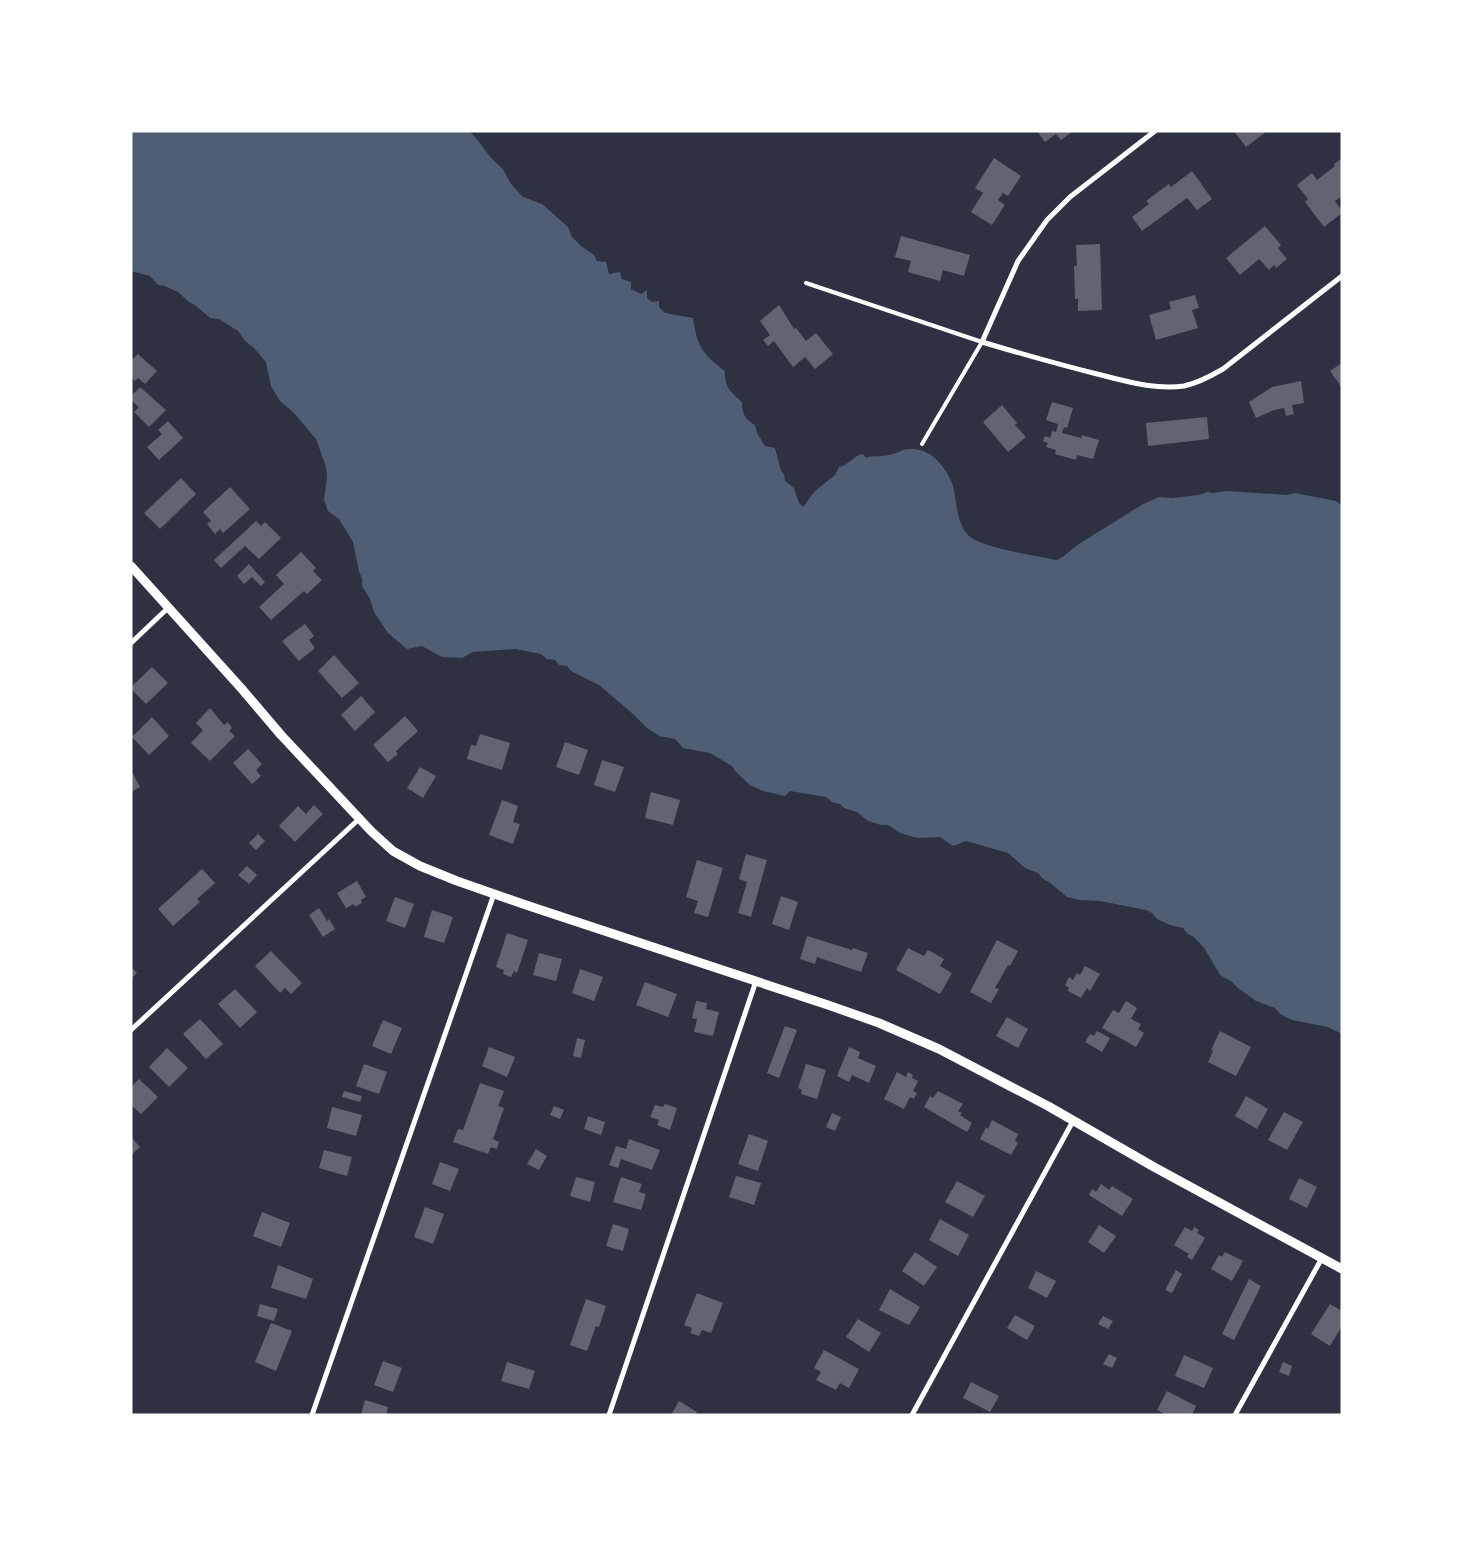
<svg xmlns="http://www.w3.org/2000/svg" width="1473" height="1546" font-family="Raleway,sans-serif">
<rect width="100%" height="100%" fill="#2d3142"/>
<path fill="#4f5d75" d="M131,131H469L476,138L492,159L503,169L511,184L523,197L542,204L568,227L572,237L581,246L594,255L597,261L606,262L609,274L620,272L622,279L631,282V289L641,294L647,290V298L652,302L659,301V307L665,313L693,318C697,347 703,354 725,371C724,387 731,392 742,402C742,413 745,420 755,425L757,433L765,446L775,448L781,471L784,474L785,481L794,488L799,503L803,507L815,491L835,475L839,467C849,465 853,456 863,454L866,458C874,455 881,457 889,455C896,454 903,448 911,449C928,449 938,459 947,473C949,477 952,482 953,486C957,503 956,523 969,536C982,548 1038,556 1057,560C1066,556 1071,549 1079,544L1143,504L1159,497L1172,498L1199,495L1207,492L1213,493L1227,491L1287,495L1295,493L1336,501L1342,506V1034L1328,1027L1292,1020L1280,1014L1275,1008L1256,1001L1238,988L1232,982L1220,975L1205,949L1194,937L1188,934L1183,928L1170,925L1157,919L1152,913L1146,910L1100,901L1080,900L1067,897L1049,882L1043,879L1038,873L1025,868L1008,853L966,841L953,846L940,837L919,838L913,837L900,833L888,825H881L868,821L857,812L844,808L840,804L832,802L826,797L790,791L785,796L763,791L750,785L736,772L732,766L710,753L683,748L675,739L659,736L647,728L633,714L599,685L571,671L567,666L559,665L555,660L547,659L541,654L515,649L473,652L462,658L442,657L422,646L407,649L388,633L374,612L370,599L362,586V579L359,571L353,542L339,519L328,511L324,500L327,477L326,467L316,439L294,413L280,401L271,386L266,362L253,347L245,341L238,331L219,319L210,318L195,305L189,302L178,292L165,286L158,285L150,276L131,271Z"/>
<g fill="#626471">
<polygon points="1037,131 1073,131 1061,140 1056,134 1045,142"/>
<polygon points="1234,131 1267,131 1246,147"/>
<polygon points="994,158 1021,176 1008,196 1003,193 998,200 1005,205 992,225 971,212 983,193 975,188"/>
<polygon points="1342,158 1342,196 1335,201 1342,211 1342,213 1324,227 1305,202 1308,199 1297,185 1312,173 1317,180 1335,166 1334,164"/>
<polygon points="1192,171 1212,199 1197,210 1187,198 1142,231 1132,217 1149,204 1146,201 1169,184 1171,187"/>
<polygon points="1265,226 1281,245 1278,248 1287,259 1276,268 1274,265 1269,270 1259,259 1240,275 1226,258"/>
<polygon points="901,236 970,255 964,276 943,270 940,281 908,272 911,261 895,257"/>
<polygon points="1100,244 1102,310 1078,311 1078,299 1075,299 1074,266 1077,266 1076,245"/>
<polygon points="1195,295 1199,308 1192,310 1198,328 1156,340 1149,315 1171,309 1169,302"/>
<polygon points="779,305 794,329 796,328 806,341 816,333 833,354 815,369 805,357 793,367 774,341 768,346 763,340 770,335 760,321"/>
<polygon points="138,354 157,371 145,384 138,378 135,381 131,378 131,361"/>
<polygon points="1342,363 1342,388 1330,371"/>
<polygon points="1301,381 1304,403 1292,405 1294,414 1286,416 1284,408 1274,410 1256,418 1249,402 1272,387"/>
<polygon points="140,387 166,410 149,427 134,412 139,407 131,400 131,396"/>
<polygon points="1052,402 1073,408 1067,428 1064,427 1062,433 1081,438 1082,435 1099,440 1093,459 1077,455 1076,460 1055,454 1056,450 1046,447 1048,443 1043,441 1045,436 1050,438 1052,431 1056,432 1058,424 1046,420"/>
<polygon points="1002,405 1017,423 1015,425 1026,437 1008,452 983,422"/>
<polygon points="1207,417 1209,439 1148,446 1146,423"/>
<polygon points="168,421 183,438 159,460 147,447 162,434 158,430"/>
<polygon points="181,478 196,494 160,529 144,513"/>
<polygon points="230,487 250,509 223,533 220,529 215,534 207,524 211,521 203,512"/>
<polygon points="256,521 261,526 265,522 281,538 259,559 245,546 221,568 214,560"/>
<polygon points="301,552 316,568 313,571 322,580 307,594 304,591 271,620 259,607 284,584 276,575"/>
<polygon points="249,564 265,582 261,586 252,577 244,584 237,576"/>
<polygon points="305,624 314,636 309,640 315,648 299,661 282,641"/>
<polygon points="334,655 359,683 342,698 318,671"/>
<polygon points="152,667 168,683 146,704 131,689 131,687"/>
<polygon points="361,696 375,712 355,731 341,715"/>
<polygon points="210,708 224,725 228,722 232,728 229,731 235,736 210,761 191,743 203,730 196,723"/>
<polygon points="405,716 418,731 396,751 398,754 388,762 373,745"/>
<polygon points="152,717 169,736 149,755 132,737"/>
<polygon points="480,734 510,743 502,770 467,759 471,745 476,746"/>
<polygon points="565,742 588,750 579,775 556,767"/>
<polygon points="248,749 262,764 256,770 261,776 252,784 233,763"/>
<polygon points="602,760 624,767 615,792 594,785"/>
<polygon points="420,767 436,776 423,798 407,788"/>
<polygon points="131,770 140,787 131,792"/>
<polygon points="651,792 680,800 673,825 645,818"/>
<polygon points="502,800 518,806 513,822 520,824 513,844 489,835"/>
<polygon points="314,805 323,814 295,842 279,826 298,806 306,814"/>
<polygon points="258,834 265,841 256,850 249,843"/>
<polygon points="746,854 767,860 751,917 738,913 747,882 739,879"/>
<polygon points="697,860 723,868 708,917 694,913 698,901 686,897"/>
<polygon points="247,866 257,875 249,884 238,875"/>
<polygon points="202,869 215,883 197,899 200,902 173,926 158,909"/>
<polygon points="357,881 366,897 361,900 362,903 355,907 354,904 346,908 337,893"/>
<polygon points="781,896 798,902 789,930 772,924"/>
<polygon points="395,897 414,904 405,928 386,921"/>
<polygon points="319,908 327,921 329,919 335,929 323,937 309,915"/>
<polygon points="432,910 453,917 444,943 424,937"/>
<polygon points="507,933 528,940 517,973 514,971 511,977 503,974 504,970 496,967"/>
<polygon points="807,936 852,950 853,948 868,953 861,972 817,957 815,964 800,959"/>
<polygon points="997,940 1018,951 1010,966 1008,965 995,988 999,989 991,1003 970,992"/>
<polygon points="908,948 924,956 928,950 944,959 940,966 952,973 940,994 896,970"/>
<polygon points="271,951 302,983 291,994 285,988 280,993 255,966"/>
<polygon points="539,953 562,959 556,981 533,975"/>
<polygon points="1085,966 1100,974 1090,991 1087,988 1081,998 1068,991 1069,988 1065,985 1069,977 1073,980 1077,973 1080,975"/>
<polygon points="131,967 137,973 131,979"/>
<polygon points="580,969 603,977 594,1001 572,993"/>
<polygon points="645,982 677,994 668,1017 636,1005"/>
<polygon points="235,989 257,1012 240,1028 218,1004"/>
<polygon points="696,1001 707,1003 706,1009 719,1012 713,1036 694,1032 697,1019 692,1018"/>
<polygon points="1126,1001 1137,1008 1131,1019 1141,1024 1138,1029 1144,1033 1136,1047 1102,1028 1113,1010 1119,1013"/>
<polygon points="1007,1017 1028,1029 1018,1048 996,1036"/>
<polygon points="200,1019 223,1044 206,1059 183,1034"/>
<polygon points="383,1020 402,1028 391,1054 372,1046"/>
<polygon points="785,1026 797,1030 779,1078 767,1073"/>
<polygon points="1097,1031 1110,1038 1102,1052 1085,1042 1090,1034 1094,1036"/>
<polygon points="1220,1031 1251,1047 1236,1076 1208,1062 1213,1051 1211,1050"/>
<polygon points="577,1038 585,1040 581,1058 573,1056"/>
<polygon points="489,1047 515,1057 507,1077 482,1066"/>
<polygon points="849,1047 860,1052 858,1058 876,1066 869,1083 852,1075 849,1082 837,1076"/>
<polygon points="167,1048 188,1068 169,1087 149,1067"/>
<polygon points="364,1064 387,1072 379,1094 356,1086"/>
<polygon points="806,1064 826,1070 817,1099 801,1094 802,1090 798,1088"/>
<polygon points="897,1072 906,1077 908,1072 913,1075 912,1078 918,1081 913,1091 917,1093 914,1099 910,1097 904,1109 884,1099"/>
<polygon points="139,1079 158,1097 141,1114 131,1105 131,1087"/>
<polygon points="480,1083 504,1091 498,1106 504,1108 493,1139 499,1142 497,1149 491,1147 488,1154 453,1142 458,1129 463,1130"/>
<polygon points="344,1091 362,1096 360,1102 342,1097"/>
<polygon points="938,1091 963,1104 958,1111 962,1113 960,1115 972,1123 967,1132 924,1107 930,1096 933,1098"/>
<polygon points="1246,1096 1268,1109 1257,1129 1235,1116"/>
<polygon points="665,1104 677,1108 670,1130 657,1125 659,1120 650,1117 655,1105 663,1107"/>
<polygon points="554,1106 564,1110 560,1119 550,1115"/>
<polygon points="332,1107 362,1115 356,1136 327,1128"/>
<polygon points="1284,1112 1303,1122 1287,1150 1268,1140"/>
<polygon points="832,1113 841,1117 835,1131 826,1127"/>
<polygon points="588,1116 605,1122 601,1135 584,1129"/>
<polygon points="992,1120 1018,1134 1015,1141 1018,1143 1011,1155 980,1139 986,1127 988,1129"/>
<polygon points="749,1134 768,1141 758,1171 738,1164"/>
<polygon points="131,1137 140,1147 131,1155"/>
<polygon points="629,1139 660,1150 652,1170 621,1159 618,1168 609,1165 616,1146 626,1149"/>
<polygon points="536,1149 547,1156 539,1170 527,1164"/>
<polygon points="324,1150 352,1157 347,1176 319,1168"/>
<polygon points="440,1162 459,1169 450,1191 432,1184"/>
<polygon points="736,1176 761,1183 754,1205 729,1197"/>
<polygon points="576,1177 595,1182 590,1202 570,1196"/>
<polygon points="621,1177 642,1184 639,1192 646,1194 641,1210 613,1202"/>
<polygon points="1299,1178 1317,1187 1307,1208 1289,1199"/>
<polygon points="957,1181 985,1196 973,1217 945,1202"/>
<polygon points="1101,1184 1109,1190 1112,1186 1133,1199 1122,1216 1089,1195 1092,1189 1096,1192"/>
<polygon points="425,1207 444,1214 433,1244 414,1237"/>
<polygon points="262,1212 290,1223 281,1247 253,1236"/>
<polygon points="940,1219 969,1235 958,1256 929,1240"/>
<polygon points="613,1224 629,1229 623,1251 606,1246"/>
<polygon points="1099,1225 1116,1236 1104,1253 1088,1242"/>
<polygon points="1185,1227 1192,1231 1194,1227 1199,1230 1197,1233 1205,1238 1192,1260 1187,1257 1189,1254 1174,1245"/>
<polygon points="915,1252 937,1267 924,1286 902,1271"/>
<polygon points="1225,1252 1243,1261 1232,1281 1211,1269 1219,1255 1222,1257"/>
<polygon points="278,1265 313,1279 306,1299 271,1288"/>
<polygon points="1176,1270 1182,1274 1172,1293 1165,1290"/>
<polygon points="1036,1271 1056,1281 1047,1298 1028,1288"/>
<polygon points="1249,1279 1261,1286 1234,1340 1222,1334"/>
<polygon points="890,1289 920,1307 909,1325 879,1310"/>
<polygon points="697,1293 723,1303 711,1333 702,1330 699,1336 690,1333 692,1328 684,1325"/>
<polygon points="586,1299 606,1306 599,1327 596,1326 587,1351 570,1345"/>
<polygon points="260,1304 278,1309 274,1321 257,1316"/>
<polygon points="1330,1304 1342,1311 1342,1326 1330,1346 1311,1334"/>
<polygon points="1015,1315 1035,1326 1027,1340 1007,1328"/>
<polygon points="1103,1316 1113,1321 1108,1329 1098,1324"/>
<polygon points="858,1319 881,1333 869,1352 846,1337"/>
<polygon points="271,1323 292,1331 276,1371 255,1362"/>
<polygon points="824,1350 859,1369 849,1388 840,1383 836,1390 816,1380 821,1372 814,1368"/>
<polygon points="1109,1354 1117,1358 1112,1368 1103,1364"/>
<polygon points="1184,1355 1213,1368 1204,1388 1175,1376"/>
<polygon points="383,1361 402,1368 393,1392 374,1385"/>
<polygon points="507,1362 535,1371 529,1389 501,1381"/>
<polygon points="1283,1362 1292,1366 1289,1376 1279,1372"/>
<polygon points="971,1382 999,1396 990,1412 963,1398"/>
<polygon points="1167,1391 1196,1406 1192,1415 1166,1415 1157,1410"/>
<polygon points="365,1400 388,1407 386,1415 361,1415"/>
<polygon points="679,1401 697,1412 695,1415 671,1415"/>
</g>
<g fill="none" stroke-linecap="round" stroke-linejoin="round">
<polyline stroke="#fff" stroke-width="4" points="806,283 982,342 922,444"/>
<g stroke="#fff" stroke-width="5">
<path d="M1155,131L1070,197L1047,220L1018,261L982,342C1022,354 1061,365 1101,375C1129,382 1156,390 1184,386C1198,383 1211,376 1223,369L1342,276"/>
<polyline points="131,643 169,607"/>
<polyline points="131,1030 359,819"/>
<polyline points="312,1415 494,894"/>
<polyline points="609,1415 756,981"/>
<polyline points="912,1415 1073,1121"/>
<polyline points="1235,1415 1322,1258"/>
</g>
<polyline stroke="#fff" stroke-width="9" points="131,566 241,688 281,735 371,831 393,851 420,866 457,881 526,905 828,1005 879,1023 939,1049 1048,1106 1154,1167 1342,1269"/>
</g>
<rect width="1473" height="1546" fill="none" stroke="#ffffff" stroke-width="265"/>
</svg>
